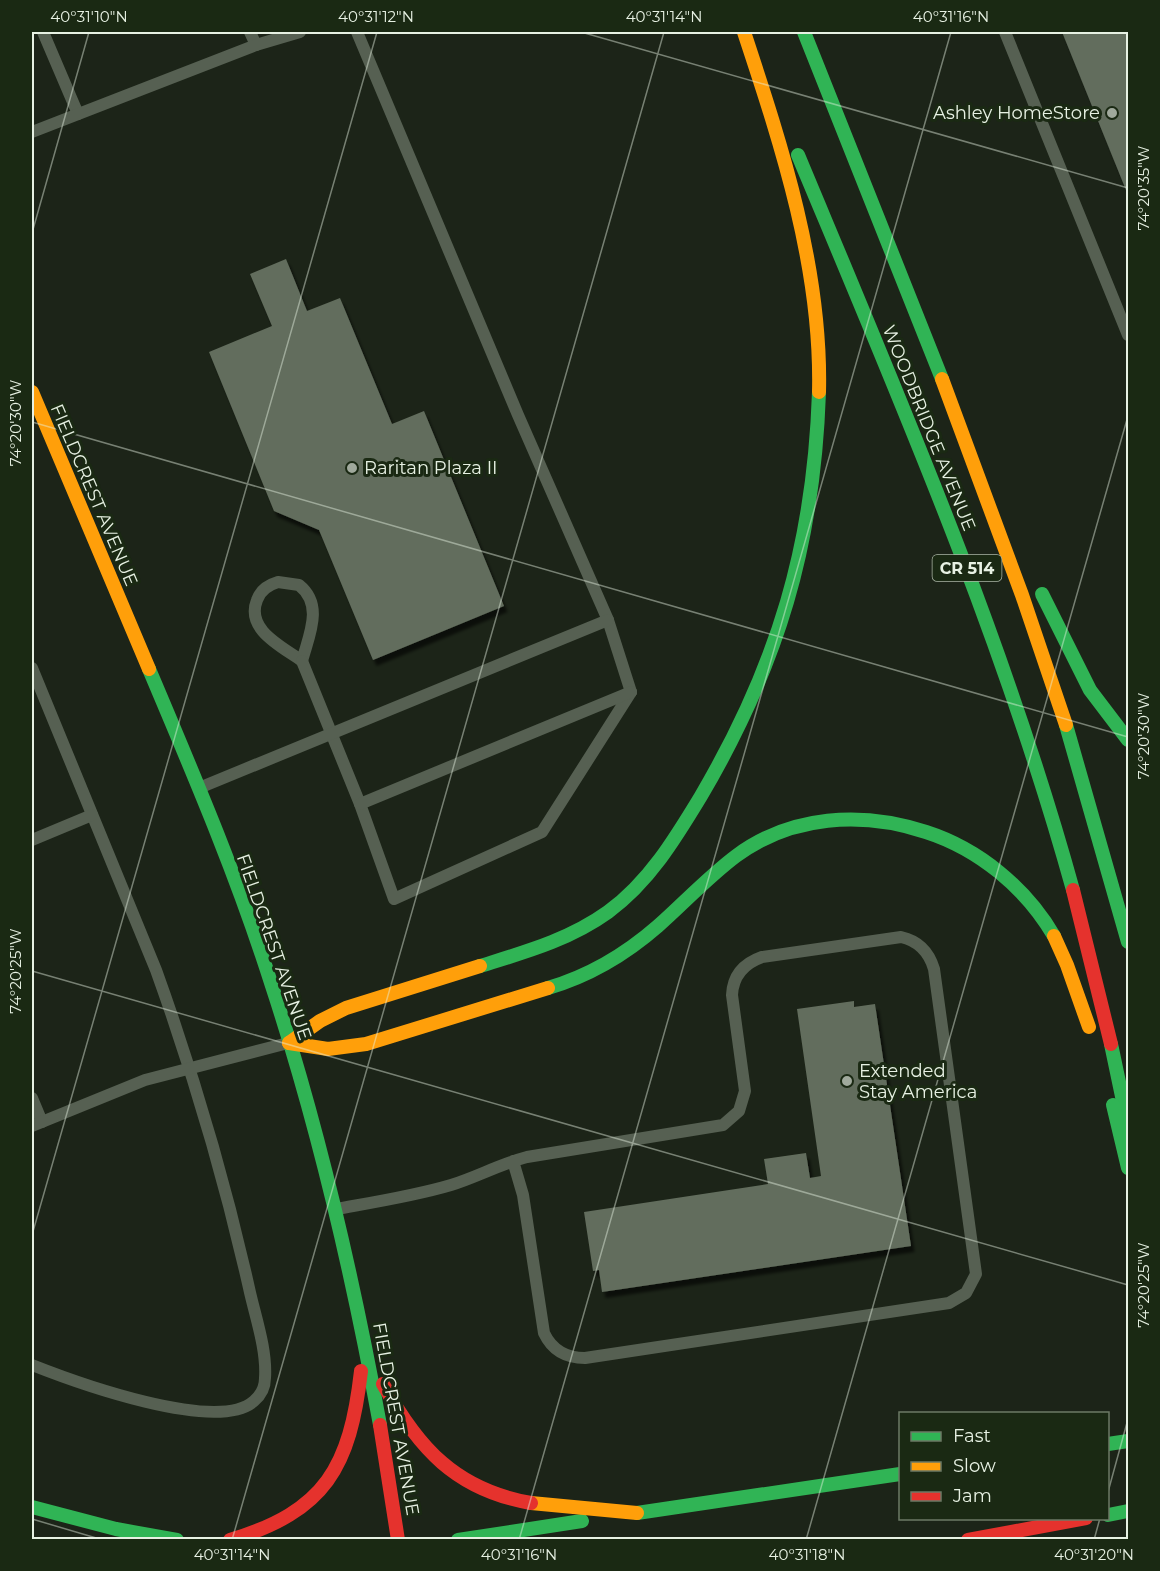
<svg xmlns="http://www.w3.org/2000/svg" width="1160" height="1571" font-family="Montserrat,sans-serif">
<defs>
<filter id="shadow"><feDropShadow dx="3.5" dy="6" stdDeviation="1.5" flood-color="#0009"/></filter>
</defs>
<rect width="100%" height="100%" fill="#1c2418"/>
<g fill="#626d5d" filter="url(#shadow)">
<polygon points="1062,32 1128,32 1128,195"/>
<polygon points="286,259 307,311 340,298 392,424 424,411 504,606 373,660 319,530 274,511 209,352 272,326 250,274"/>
<polygon points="854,1001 854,1007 875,1004 911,1246 602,1292 599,1270 593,1271 584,1212 768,1184 764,1159 806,1153 810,1178 821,1176 797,1009"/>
</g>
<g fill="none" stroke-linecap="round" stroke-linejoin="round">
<g stroke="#566052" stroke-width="12">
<polyline points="43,32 78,114"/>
<polyline points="250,32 256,45"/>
<polyline points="357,32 518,415 608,620 631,692"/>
<polyline points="1005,32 1128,335"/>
<polyline points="32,132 256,45 300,32"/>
<path d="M278,582L299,585C324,605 309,635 302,661C283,647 245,630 257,600C260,591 268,585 278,582Z"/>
<polyline points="302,661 360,804 394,899 542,832 631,692"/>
<path d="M32,668L156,970C193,1073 225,1181 249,1288C255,1316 267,1349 265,1378C265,1387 261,1395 254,1401C217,1434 75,1382 32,1365"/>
<polyline points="199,788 608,620"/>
<polyline points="360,804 631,692"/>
<polyline points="32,840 92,815"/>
<polyline points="32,1098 42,1122"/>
<polyline points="32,1126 145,1080 288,1043"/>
<path d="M336,1209C375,1202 414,1196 451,1185C477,1177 500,1164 527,1157L723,1125L739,1111L745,1091L732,995C733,975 745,963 762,957L901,937C919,941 929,952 934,969L976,1274L966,1293L949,1303L585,1358C566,1358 552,1350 544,1333L523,1195L513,1161"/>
</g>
<g stroke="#30b455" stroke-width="14">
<polyline points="804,32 942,379"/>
<path d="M798,155C899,397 1003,637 1073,890"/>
<polyline points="1042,594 1090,690 1128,740"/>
<path d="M149,669C193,773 238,878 272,986C319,1129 353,1277 380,1425"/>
<polyline points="1066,725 1128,942"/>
<path d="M480,966C525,952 569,940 608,912C649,882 675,839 701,796C778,665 814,544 819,392"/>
<path d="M548,988C589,976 626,954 658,926C684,903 708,877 736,856C791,815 862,811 926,832C979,849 1026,888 1054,936"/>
<polyline points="1111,1044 1128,1125"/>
<polyline points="1113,1105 1128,1168"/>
<polyline points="1108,1444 1128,1441"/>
<polyline points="32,1507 116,1529 177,1540"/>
<polyline points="637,1513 900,1474"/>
<polyline points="1108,1515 1128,1511"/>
<polyline points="458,1540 582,1521"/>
</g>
<g stroke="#ff9f0a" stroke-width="14">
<path d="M744,32C782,147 822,269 819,392"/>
<polyline points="942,379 1022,595 1066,725"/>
<polyline points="32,392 149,669"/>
<polyline points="1054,936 1067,965 1089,1027"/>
<polyline points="289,1043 320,1021 346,1008 480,966"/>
<polyline points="289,1043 328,1049 366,1044 548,988"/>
<polyline points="531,1503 637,1513"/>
</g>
<g stroke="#e5322d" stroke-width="14">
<polyline points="1073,890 1111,1044"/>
<path d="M383,1384C418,1448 456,1490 531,1503"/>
<polyline points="380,1425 398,1540"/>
<path d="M230,1540C326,1511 350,1467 361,1371"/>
<polyline points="968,1540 1086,1518"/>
</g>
</g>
<path fill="none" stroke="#e7f1e3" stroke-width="1.5" stroke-opacity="0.45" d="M581,32L1128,188M32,233L89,32M32,422L1128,737M32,971L1128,1285M32,1235L377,32M1108,1492L1128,1419M32,1519L103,1540M232,1540L664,32M519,1540L951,32M806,1540L1128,416M1094,1540L1100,1518"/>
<g fill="#a0a99c" stroke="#1a2913" stroke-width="2">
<circle cx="1112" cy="113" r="6"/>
<circle cx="352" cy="468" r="6"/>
<circle cx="847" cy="1081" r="6"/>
</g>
<g text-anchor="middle" stroke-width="6" stroke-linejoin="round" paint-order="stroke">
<rect fill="#1a2913" stroke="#aab5a5" stroke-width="1.5" x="932.5" y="555" width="69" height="26" rx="4.5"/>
<g font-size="16" font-weight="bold" fill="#e7f1e3">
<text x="967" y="574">CR 514</text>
</g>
<g font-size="18" fill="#e7f1e3" stroke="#1a2913" text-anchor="start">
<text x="1100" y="119" text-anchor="end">Ashley HomeStore</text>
<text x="364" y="474">Raritan Plaza II</text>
<text x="859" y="1077">Extended<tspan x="859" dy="21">Stay America</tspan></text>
</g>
<g font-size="18" fill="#e7f1e3" stroke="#1a2913">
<text transform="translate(929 428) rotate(68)" y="6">WOODBRIDGE AVENUE</text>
<text transform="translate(94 495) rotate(67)" y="6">FIELDCREST AVENUE</text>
<text transform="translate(274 947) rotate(71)" y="6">FIELDCREST AVENUE</text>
<text transform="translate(396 1419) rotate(80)" y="6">FIELDCREST AVENUE</text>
</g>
</g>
<rect width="1160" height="1571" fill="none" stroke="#1a2913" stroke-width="66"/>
<rect x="899" y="1412" width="210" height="108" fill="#1a2913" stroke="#6c7966" stroke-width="1.5"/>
<rect x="911" y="1432" width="30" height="9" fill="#30b455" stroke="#6c7966" stroke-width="1.5"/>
<text x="953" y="1442" font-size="18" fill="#e7f1e3">Fast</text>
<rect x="911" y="1462" width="30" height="9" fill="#ff9f0a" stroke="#6c7966" stroke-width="1.5"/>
<text x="953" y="1472" font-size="18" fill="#e7f1e3">Slow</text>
<rect x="911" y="1492" width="30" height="9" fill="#e5322d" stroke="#6c7966" stroke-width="1.5"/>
<text x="953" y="1502" font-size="18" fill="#e7f1e3">Jam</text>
<rect x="33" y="33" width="1094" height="1505" fill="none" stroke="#e7f1e3" stroke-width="2"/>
<g font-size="15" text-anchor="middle" fill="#e7f1e3">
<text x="89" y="22">40°31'10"N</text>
<text x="376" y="22">40°31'12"N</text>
<text x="664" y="22">40°31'14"N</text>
<text x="951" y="22">40°31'16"N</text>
<text transform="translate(1144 188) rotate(-90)" y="5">74°20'35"W</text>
<text transform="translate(16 423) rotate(-90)" y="5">74°20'30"W</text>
<text transform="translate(1144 736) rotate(-90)" y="5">74°20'30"W</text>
<text transform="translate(16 971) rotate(-90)" y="5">74°20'25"W</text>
<text transform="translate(1144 1285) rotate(-90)" y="5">74°20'25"W</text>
<text x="232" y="1560">40°31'14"N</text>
<text x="519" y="1560">40°31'16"N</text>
<text x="807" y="1560">40°31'18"N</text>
<text x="1094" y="1560">40°31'20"N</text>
</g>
</svg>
